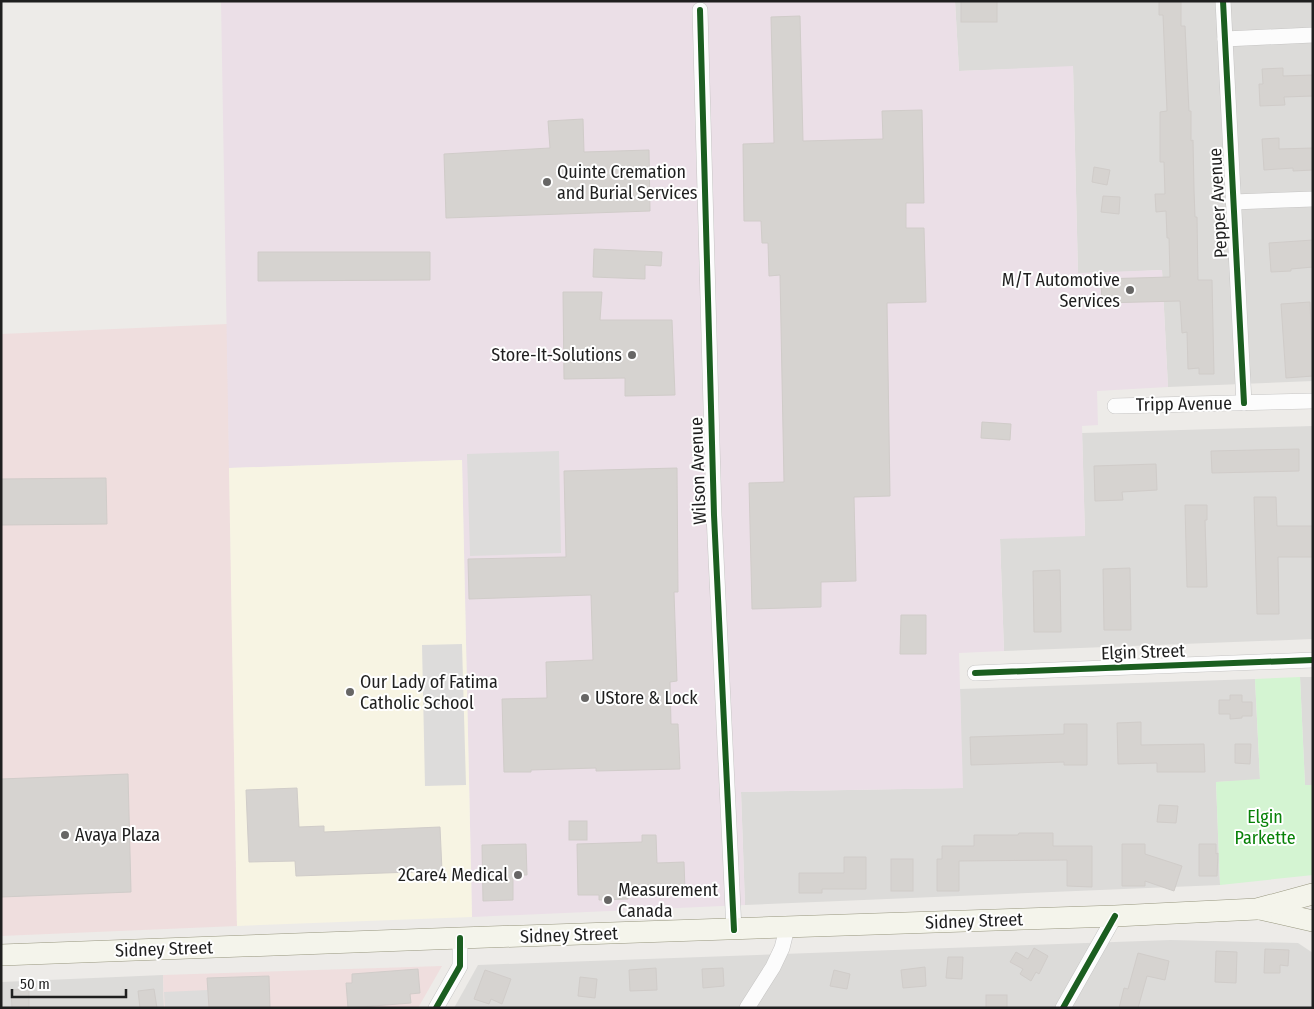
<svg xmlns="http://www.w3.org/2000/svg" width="1314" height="1009" font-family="'Fira Sans Condensed',sans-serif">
<rect width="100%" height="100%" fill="#edebe8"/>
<g fill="#dcdbd9">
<polygon points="955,1 1313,1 1313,381 1168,387 1162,270 1078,274 1073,67 959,71"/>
<polygon points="1313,426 1313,639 1004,651 1000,538 1085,535 1082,433"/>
<polygon points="1300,677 1313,677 1313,785 1305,785"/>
<polygon points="1255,679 1260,780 1216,782 1220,885 745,905 741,792 962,788 960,689"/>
<polygon points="1171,940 1298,943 1313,953 1313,1008 454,1008 478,965"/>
<polygon points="163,975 164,1008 1,1008 1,982"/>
</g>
<g fill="#efdede">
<polygon points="227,324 237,926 1,936 1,334"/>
<polygon points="442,966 418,1008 164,1008 163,975"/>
</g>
<polygon fill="#ebdfe7" points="221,1 955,1 959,71 1073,66 1078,273 1162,270 1168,387 1097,391 1098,425 1082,426 1085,536 1000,539 1004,651 959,653 963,788 741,792 745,905 472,917 462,460 229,468"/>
<polygon fill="#f7f4e3" points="462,460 472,917 237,926 229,468"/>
<polygon fill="#d4f4d2" points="1300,677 1305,785 1313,785 1313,875 1220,885 1216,782 1260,779 1255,679"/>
<g fill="#dddcdb">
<polygon points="559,451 561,553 470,556 467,454"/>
<polygon points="462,644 466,785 425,786 422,645"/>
<polygon points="208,990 208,1008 165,1008 164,992"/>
</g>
<g fill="#d6d3d0" stroke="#d0ccc9">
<rect x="961" y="1" width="36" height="21"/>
<polygon points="1159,1 1181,1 1181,26 1185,26 1189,111 1191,111 1191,141 1193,140 1194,190 1195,217 1197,217 1198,280 1212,280 1214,374 1199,374 1199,368 1188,369 1187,332 1182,333 1180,301 1102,303 1101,279 1170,277 1169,238 1167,238 1166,211 1156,212 1155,194 1165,194 1164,162 1160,162 1160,112 1167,111 1163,15 1159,15"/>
<polygon points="800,16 803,141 883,139 882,111 922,110 924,203 906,203 906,228 924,228 926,302 887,303 890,496 854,497 856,581 821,582 821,607 752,609 749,483 784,482 780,275 769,276 768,243 762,243 761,221 744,221 743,144 774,143 771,17"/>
<polygon points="1283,68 1283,76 1313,75 1313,96 1284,97 1285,105 1260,106 1259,84 1263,84 1262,69"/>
<polygon points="583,119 584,152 649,150 650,211 446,218 444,154 550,148 548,121"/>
<polygon points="1279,138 1279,149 1313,148 1313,170 1293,171 1293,168 1264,170 1262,139"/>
<polygon points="1094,167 1110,170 1107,185 1092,182"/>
<polygon points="1103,196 1120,197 1119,214 1101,212"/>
<polygon points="1313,240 1313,267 1291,269 1291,271 1271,272 1269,243"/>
<polygon points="594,249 662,252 661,266 645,265 645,279 593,277"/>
<polygon points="258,252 430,252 430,280 258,281"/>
<polygon points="563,292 602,292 600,320 672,320 675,395 625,396 625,378 564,379"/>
<polygon points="1310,302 1313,376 1286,378 1281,304"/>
<polygon points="982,422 1011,424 1010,440 981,438"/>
<polygon points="1299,449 1299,471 1212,473 1211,451"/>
<polygon points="1156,464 1157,490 1122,492 1123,500 1095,501 1094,466"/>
<polygon points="677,468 678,592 674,592 677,681 670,682 671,724 678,724 680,769 596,771 596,768 531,770 531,772 504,772 502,699 547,698 546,662 593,660 591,595 469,599 468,559 566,557 564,471"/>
<polygon points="106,478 107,524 1,525 1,479"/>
<polygon points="1254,497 1276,497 1277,526 1313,526 1313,557 1278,557 1279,614 1257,614"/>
<polygon points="1185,505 1207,505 1207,520 1205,520 1207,587 1187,587"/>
<polygon points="1130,568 1131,630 1104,630 1103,569"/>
<polygon points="1060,570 1061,632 1034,632 1033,571"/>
<polygon points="901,615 926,615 926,654 900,654"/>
<polygon points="1230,695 1242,695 1242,702 1252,702 1252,716 1242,716 1242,718 1230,719 1230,714 1219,714 1219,700 1230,700"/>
<polygon points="1141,722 1141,745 1204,744 1205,772 1157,772 1157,763 1118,764 1117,723"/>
<polygon points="1064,724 1087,724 1087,765 1064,765 1064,762 971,765 970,737 1064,734"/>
<polygon points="1235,744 1251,744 1250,764 1235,763"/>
<polygon points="128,774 131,892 1,897 1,779"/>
<polygon points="297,788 299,827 324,826 324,832 440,827 442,871 296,876 295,861 249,862 246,790"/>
<polygon points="1159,805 1178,806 1176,823 1157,822"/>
<rect x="569" y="821" width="18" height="19"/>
<polygon points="1019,833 1053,833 1053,846 1092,846 1092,887 1067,886 1067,860 959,861 959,891 937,891 937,859 942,859 942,846 974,846 974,835 1018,835"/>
<polygon points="642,835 656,835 657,863 684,862 685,890 628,892 628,899 599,900 599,895 578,895 577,844 642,842"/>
<polygon points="526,844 527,875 513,875 513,900 483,901 482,845"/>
<polygon points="1122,844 1145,844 1145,854 1182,866 1174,891 1145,881 1145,886 1122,886"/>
<polygon points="1199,844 1216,844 1216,854 1218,853 1217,876 1199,876"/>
<polygon points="844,857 866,857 866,889 822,889 822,893 799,893 799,873 844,873"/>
<rect x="891" y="859" width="22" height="32"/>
<polygon points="1034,948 1048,956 1039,974 1036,972 1031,981 1020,974 1023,969 1010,962 1016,952 1028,959"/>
<polygon points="1265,949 1289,950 1288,966 1280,965 1280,973 1264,973"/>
<polygon points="1216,951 1237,952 1236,983 1215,982"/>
<polygon points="1138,953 1169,961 1165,980 1147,976 1138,1008 1119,1008 1124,988 1128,989"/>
<polygon points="948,957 963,957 962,979 946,978"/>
<polygon points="925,967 926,986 903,988 901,970"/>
<polygon points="656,968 657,990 630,991 629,970"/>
<polygon points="723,968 724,986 703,988 702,969"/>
<polygon points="418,969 420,993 410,994 411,1003 348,1008 346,983 352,983 352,974"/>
<polygon points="485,970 511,979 502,1004 491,999 489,1004 474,999"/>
<polygon points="834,970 850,974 847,989 830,986"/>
<polygon points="269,976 270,1008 209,1008 207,978"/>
<polygon points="580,977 597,979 595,998 578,996"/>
<polygon points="29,989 29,1008 12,1008 11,990"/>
<polygon points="154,989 157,1008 140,1008 138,991"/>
<rect x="986" y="995" width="21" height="13"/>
</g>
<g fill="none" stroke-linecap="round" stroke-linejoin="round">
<g stroke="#c6c5c4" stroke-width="16">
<g id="minor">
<polyline points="1223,1 1244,403"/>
<polyline points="700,10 714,515 734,930"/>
<polyline points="1225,39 1313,35"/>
<polyline points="1233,202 1313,199"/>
<polyline points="1115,406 1313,401"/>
<polyline points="975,673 1313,660"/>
<polyline points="436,1008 460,966 460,938"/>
<polyline points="747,1008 773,967 782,948 787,928"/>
<polyline points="1063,1008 1115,916"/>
</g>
</g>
<g stroke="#98977f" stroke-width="22">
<g id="secondary">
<polyline points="1260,909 1313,921"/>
<polyline points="1,955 460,938 1115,916 1257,909 1313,894"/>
</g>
</g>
<use href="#minor" stroke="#fcfcfc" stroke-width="15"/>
<use href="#secondary" stroke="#f4f4eb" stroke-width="21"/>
<g stroke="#fff" stroke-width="9">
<g id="cycleway">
<polyline points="1223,1 1244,403"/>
<polyline points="700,10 714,515 734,930"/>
<polyline points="975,673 1313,660"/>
<polyline points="436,1008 460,966 460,938"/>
<polyline points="1063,1008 1115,916"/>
</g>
</g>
<use href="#cycleway" stroke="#1b5e20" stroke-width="6"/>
</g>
<g fill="#676665" stroke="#fff" stroke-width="2">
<circle cx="547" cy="182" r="5"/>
<circle cx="1130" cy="290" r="5"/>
<circle cx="632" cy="355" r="5"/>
<circle cx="350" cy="692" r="5"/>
<circle cx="585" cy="698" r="5"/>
<circle cx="65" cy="835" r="5"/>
<circle cx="518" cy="875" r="5"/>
<circle cx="608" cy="900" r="5"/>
</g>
<g text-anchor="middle" stroke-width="4" stroke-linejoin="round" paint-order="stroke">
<g font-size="18" fill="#1f1f1f" stroke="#fff" text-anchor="start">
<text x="557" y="178">Quinte Cremation<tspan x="557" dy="21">and Burial Services</tspan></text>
<text x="1120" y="286" text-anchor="end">M/T Automotive<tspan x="1120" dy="21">Services</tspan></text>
<text x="622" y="361" text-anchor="end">Store-It-Solutions</text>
<text x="360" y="688">Our Lady of Fatima<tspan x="360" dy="21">Catholic School</tspan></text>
<text x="595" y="704">UStore &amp; Lock</text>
<text x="75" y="841">Avaya Plaza</text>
<text x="508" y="881" text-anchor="end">2Care4 Medical</text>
<text x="618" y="896">Measurement<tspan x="618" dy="21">Canada</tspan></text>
</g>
<g font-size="18" fill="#1f1f1f" stroke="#fff">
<text transform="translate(1218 203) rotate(-93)" y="6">Pepper Avenue</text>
<text transform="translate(1184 404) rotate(-1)" y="6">Tripp Avenue</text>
<text transform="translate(698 471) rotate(-92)" y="6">Wilson Avenue</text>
<text transform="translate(1143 652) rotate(-2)" y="6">Elgin Street</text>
<text transform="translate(974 921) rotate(-2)" y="6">Sidney Street</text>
<text transform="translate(569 935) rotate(-2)" y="6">Sidney Street</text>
<text transform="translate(164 949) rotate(-2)" y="6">Sidney Street</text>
</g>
<g font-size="18" fill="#088208" stroke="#fff">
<text x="1265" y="823">Elgin<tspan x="1265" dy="21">Parkette</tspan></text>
</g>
</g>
<rect width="1314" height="1009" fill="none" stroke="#1f1f1f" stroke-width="5"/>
<path d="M12 989v8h114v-8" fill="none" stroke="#1f1f1f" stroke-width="2.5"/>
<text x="20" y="989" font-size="15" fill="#1f1f1f" stroke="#ffffff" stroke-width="4" paint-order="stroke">50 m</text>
</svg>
